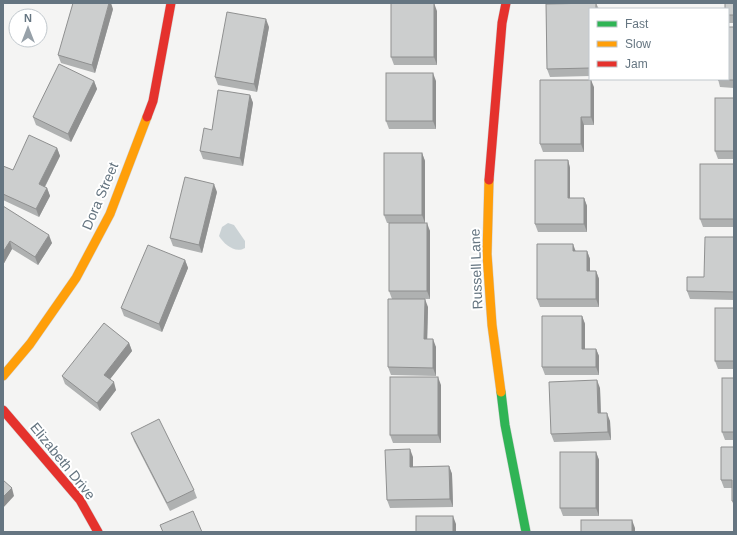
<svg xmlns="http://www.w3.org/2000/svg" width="737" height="535" font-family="Arial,sans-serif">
<rect width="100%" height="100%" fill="#f4f4f3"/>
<path fill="#cad2d5" d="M228,223L234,225L245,241V248C235,254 224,244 219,236L222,227Z"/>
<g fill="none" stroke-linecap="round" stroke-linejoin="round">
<g stroke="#d0d0d1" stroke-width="10">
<polyline id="fast" points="501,392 505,425 526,532"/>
</g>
<g stroke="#d0d0d1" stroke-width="10">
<g id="slow">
<polyline points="489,180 487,254 492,325 501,392"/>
<polyline points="3,376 30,344 76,278 110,214 147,117"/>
</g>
</g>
<g stroke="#d0d0d1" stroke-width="10">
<g id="jam">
<polyline points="147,117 153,101 171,3"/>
<polyline points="489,180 502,23 506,3"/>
<polyline points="3,410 80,500 98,532"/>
</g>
</g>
<use href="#fast" stroke="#30b455" stroke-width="9"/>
<use href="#slow" stroke="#ff9f0a" stroke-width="9"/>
<use href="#jam" stroke="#e5322d" stroke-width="9"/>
</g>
<g fill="#afb1b1">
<polygon points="596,3 599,9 590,9 590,76 550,77 547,69 546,4"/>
<polygon points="734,3 734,23 728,23 728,9"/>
<polygon points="113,9 95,73 61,63 58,55"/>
<polygon points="437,11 437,65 394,65 391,57"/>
<polygon points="269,27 257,92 218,85 215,77"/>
<polygon points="734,27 734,88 720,87 718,79"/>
<polygon points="94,81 97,89 71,142 36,125 33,117"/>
<polygon points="436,81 436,129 389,129 386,121"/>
<polygon points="594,87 594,125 584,125 584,152 543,152 540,144"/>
<polygon points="250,95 253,103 243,166 203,159 200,151 212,130"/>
<polygon points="734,98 734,159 718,159 715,151"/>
<polygon points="57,148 60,156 45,187 47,188 50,196 39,217 3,200 3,166 13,170"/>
<polygon points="422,153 425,161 425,223 430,231 430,299 407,299 428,307 427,339 436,347 436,376 391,375 388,367 392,299 389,291 389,223 387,223 384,215"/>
<polygon points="568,160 570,168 570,198 584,198 587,206 587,232 538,232 535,224"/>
<polygon points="734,164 734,227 703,227 700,219"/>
<polygon points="217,192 202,253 173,246 170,238"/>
<polygon points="3,206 52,243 38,265 12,249 3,265"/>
<polygon points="734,237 734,300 690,299 687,291 704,277"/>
<polygon points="575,251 587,251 590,259 590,271 596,271 599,279 599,307 540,307 537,299"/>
<polygon points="185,260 188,268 162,332 124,316 121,308"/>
<polygon points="734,308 734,369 718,369 715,361"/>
<polygon points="582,316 585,324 585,349 596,349 599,356 599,375 545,375 542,367"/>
<polygon points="129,343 132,351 110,379 116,390 100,411 65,384 62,376"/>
<polygon points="734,378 734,440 725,440 722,432"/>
<polygon points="441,385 441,443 393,443 390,435"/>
<polygon points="600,388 601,413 610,421 611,440 554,442 551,434"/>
<polygon points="131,433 194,490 197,498 170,511 134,441"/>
<polygon points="734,447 734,506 732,501 732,488 724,488 721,480"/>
<polygon points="596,452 599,460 599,516 563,516 560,508"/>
<polygon points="413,457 413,467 449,466 452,474 453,507 390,508 387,500"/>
</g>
<g fill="#8f9090">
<polygon points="109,3 111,3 113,9 95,73 92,65"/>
<polygon points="434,3 437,11 437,65 434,57"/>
<polygon points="266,19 269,27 257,92 254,84"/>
<polygon points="433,73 436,81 436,129 433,121"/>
<polygon points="591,80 594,87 594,125 591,117"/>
<polygon points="94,81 97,89 71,142 68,134"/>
<polygon points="250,95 253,103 243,166 240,158"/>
<polygon points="581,117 584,125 584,152 581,144"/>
<polygon points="57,148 60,156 42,192 39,184"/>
<polygon points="422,153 425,161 425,223 422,215"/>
<polygon points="568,160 570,168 570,206 568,198"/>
<polygon points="214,184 217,192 202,253 199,245"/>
<polygon points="47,188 50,196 39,217 36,209"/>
<polygon points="584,198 587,206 587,232 584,224"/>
<polygon points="427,223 430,231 430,299 427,291"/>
<polygon points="49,235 52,243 38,265 35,257"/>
<polygon points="10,241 12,249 3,265 3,252"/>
<polygon points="573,244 576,252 573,251"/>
<polygon points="587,251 590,259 590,279 587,271"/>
<polygon points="185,260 188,268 162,332 159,324"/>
<polygon points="596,271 599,279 599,307 596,299"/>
<polygon points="425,299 428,307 427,347 424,339"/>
<polygon points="582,316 585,324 585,356 582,349"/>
<polygon points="433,339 436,347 436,376 433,368"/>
<polygon points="129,343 132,351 107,383 104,375"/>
<polygon points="596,349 599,356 599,375 596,367"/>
<polygon points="438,377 441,385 441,443 438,435"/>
<polygon points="597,380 600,388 601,421 598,413"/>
<polygon points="114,382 116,390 100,411 97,403"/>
<polygon points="607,413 610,421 611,440 608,432"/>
<polygon points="410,449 413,457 413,475 410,467"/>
<polygon points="596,452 599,460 599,516 596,508"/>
<polygon points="449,466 452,474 453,507 450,499"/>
<polygon points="12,488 14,496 3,508 3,497"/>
<polygon points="453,516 456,524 456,532 453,532"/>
<polygon points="632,520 635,528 635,532 632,532"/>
</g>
<g fill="#cccece" stroke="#8f9090">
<polygon points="73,3 109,3 92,65 58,55"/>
<rect x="391" y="3" width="43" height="54"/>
<polygon points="596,3 596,9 590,9 590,68 547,69 546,4"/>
<polygon points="725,3 734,3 734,15 728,15 728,9 725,9"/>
<polygon points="227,12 266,19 254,84 215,77"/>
<polygon points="728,27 734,27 734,80 718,80 728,79"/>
<polygon points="59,64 94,81 68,134 33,117"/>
<rect x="386" y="73" width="47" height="48"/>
<polygon points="540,80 591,80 591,117 581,117 581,144 540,144"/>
<polygon points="218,90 250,95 240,158 200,151 204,128 212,130"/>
<rect x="715" y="98" width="19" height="53"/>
<polygon points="29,135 57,148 39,184 47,188 36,209 3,194 3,166 13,170"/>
<rect x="384" y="153" width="38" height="62"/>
<polygon points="535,160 568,160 568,198 584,198 584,224 535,224"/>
<rect x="700" y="164" width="34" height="55"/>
<polygon points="185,177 214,184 199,245 170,238"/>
<polygon points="3,206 49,235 35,257 10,241 3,252"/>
<rect x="389" y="223" width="38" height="68"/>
<polygon points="705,237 734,237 734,292 687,291 687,277 704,277"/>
<polygon points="537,244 573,244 573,251 587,251 587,271 596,271 596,299 537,299"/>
<polygon points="148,245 185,260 159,324 121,308"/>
<polygon points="388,299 425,299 424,339 433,339 433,368 388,367"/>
<rect x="715" y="308" width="19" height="53"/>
<polygon points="542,316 582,316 582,349 596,349 596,367 542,367"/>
<polygon points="104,323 129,343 104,375 114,382 97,403 62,376"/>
<rect x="390" y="377" width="48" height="58"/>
<rect x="722" y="378" width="12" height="54"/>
<polygon points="597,380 598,413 607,413 608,432 551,434 549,382"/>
<polygon points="159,419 194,490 167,503 131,433"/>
<polygon points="721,447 734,447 734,501 732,501 732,480 721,480"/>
<polygon points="410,449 410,467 449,466 450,499 387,500 385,450"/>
<rect x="560" y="452" width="36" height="56"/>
<polygon points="3,480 12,488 3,497"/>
<polygon points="193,511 202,532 163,532 160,525"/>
<rect x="416" y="516" width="37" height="16"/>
<rect x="581" y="520" width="51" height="12"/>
</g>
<g text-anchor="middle" stroke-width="4" stroke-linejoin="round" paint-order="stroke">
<g font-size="14" fill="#657581" stroke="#fff">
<text transform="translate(100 196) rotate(-67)" y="5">Dora Street</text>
<text transform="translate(476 269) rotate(-92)" y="5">Russell Lane</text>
<text transform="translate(63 461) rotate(51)" y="5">Elizabeth Drive</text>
</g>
</g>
<rect width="737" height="535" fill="none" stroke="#657581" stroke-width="8"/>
<rect x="589" y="8" width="140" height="72" fill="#ffffff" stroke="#c1c8cd"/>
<rect x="597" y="21" width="20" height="6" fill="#30b455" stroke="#c1c8cd"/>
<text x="625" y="28" font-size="12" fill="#657581">Fast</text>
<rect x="597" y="41" width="20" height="6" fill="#ff9f0a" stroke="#c1c8cd"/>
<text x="625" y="48" font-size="12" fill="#657581">Slow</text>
<rect x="597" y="61" width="20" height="6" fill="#e5322d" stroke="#c1c8cd"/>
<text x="625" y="68" font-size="12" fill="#657581">Jam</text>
<g transform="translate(28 28)"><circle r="19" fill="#ffffff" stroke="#c1c8cd"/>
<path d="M0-3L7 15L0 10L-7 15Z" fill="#97a1a9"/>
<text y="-6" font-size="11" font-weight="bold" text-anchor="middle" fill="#657581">N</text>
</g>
</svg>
